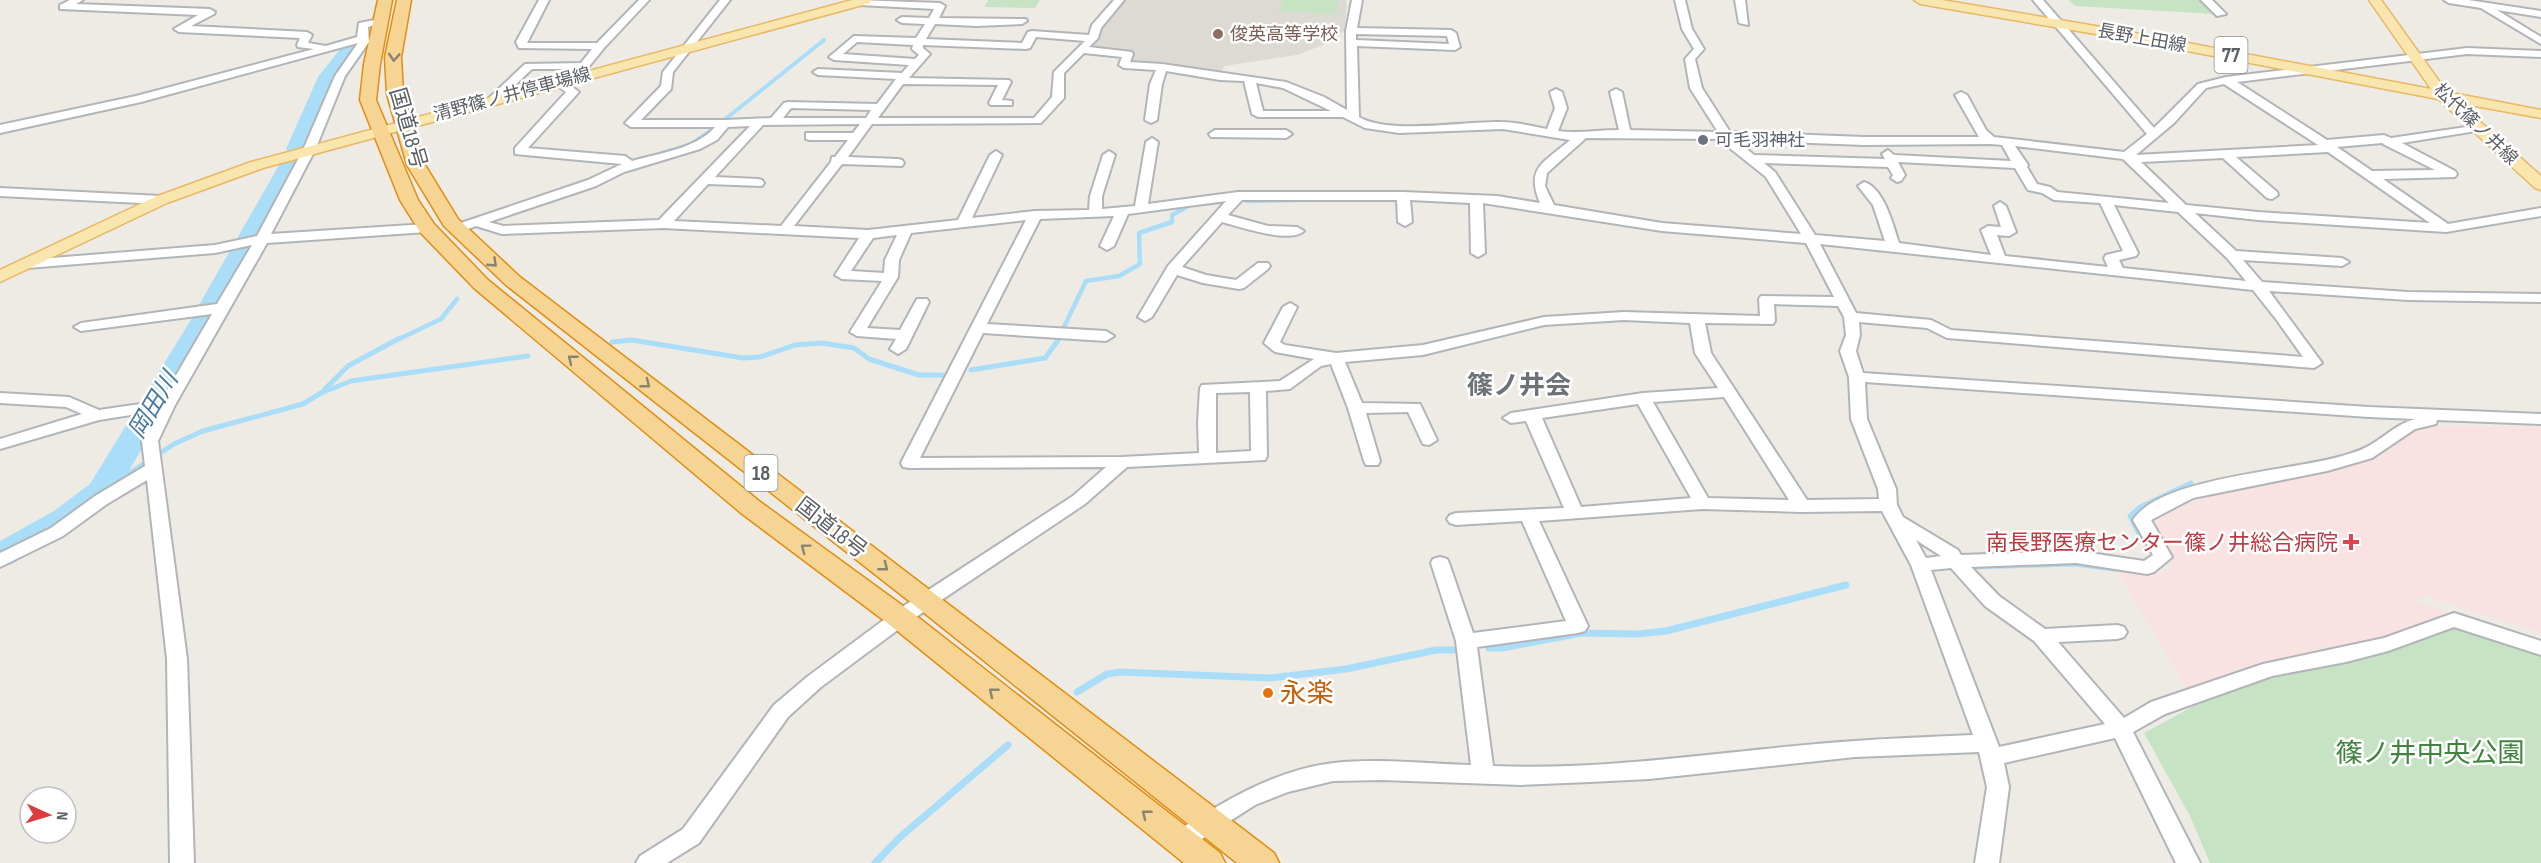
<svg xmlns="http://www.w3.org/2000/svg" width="2541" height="863" font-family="'Sofia Sans Condensed','Noto Sans JP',sans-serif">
<rect width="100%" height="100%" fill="#eeebe5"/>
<polygon fill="#dddad3" points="1123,0 1346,0 1347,6 1344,31 1333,41 1297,55 1224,66 1220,76 1124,65 1130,54 1084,51"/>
<polygon fill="#f9e2e2" points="2452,426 2541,427 2541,633 2424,595 2416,601 2446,613 2383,640 2273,664 2187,689 2118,572 2152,576 2171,567 2171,559 2151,525 2154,518 2227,488 2340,469 2382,456 2397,437 2415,429"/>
<g fill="#c6e3c3">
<polygon points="988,0 1040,0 1035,8 984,7"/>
<polygon points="1283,0 1339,0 1335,14 1279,11"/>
<polygon points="2069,0 2200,0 2215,14 2075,6"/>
<polygon points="2460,623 2541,650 2541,863 2210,863 2190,816 2144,733 2203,701 2276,676 2369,658"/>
</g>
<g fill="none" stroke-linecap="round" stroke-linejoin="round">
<g stroke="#aaddf8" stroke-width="4">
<polyline points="723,121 824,40"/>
<polyline points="667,152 691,144 715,128"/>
</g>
<g stroke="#aaddf8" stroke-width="4.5">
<polyline points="654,156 671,150"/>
<polyline points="1247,201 1296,200"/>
<polyline points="1200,204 1222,202"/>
<polyline points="1064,327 1086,281 1119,276 1140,264 1139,233 1172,222 1172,215 1190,205"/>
<polyline points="397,340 441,319 457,299"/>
</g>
<g stroke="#aaddf8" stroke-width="5">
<polyline points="612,342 632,340 743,358 760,357 795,345 822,343 854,348 869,359 919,375 943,375"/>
<polyline points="971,370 1045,358 1059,339"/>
<polyline points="324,390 348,366 400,338"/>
<polyline points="102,491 174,444 203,431 303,404 321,393 351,381 528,356"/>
<polyline points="2143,542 2130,516 2140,507 2191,483"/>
<polyline points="1969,567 2075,564 2115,569"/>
</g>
<g stroke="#aaddf8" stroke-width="7">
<polyline points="1489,648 1502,648 1582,633 1638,634 1666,631 1846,585"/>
<polyline points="1077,692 1107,674 1120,672 1270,678 1346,669 1436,650 1454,650"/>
<polyline points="875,863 899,838 1008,745"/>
</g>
<polygon fill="#aaddf8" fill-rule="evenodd" points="355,37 362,39 364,43 338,78 308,149 305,154 300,155 304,160 225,305 221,311 214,312 218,318 113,498 76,525 12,564 0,567 0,541 54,511 90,484 192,318 196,312 203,311 199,305 282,160 285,155 290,154 286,149 318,77 348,39"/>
<g stroke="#b2b5b8" stroke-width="4">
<g id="minor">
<polygon points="70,0 83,0 76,4 210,9 215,12 214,14 191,26 307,32 312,35 308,43 326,46 357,37 359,23 385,18 385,22 368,27 369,42 345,76 315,150 271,234 427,224 434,228 427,232 267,243 175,405 158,441 187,659 194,863 170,863 167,659 147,480 107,504 63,536 0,567 0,553 51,528 95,496 145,466 142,441 156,411 99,420 0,449 0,439 82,414 66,407 0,403 0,393 69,397 99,410 161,401 212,314 81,331 74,327 81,323 217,304 252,245 215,253 27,268 20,264 27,260 215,245 257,236 303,150 335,76 358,43 141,102 0,133 0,125 136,96 314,49 298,47 297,45 300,38 179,32 174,29 198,15 60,9 60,5"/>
<polygon points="539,0 549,0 527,43 597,43 639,0 649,0 604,48 578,80 574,81 569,78 575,69 532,69 497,102 489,102 489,98 525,64 581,63 592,49 519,48 516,42"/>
<path d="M720,0H730L673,72L671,89L641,120H725L771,118L784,103L788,102L877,104L896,79L818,75L813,72L818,69L902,73L909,65L834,60L829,57L854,36L916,38L925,24L902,23L897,20L902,17L929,18L934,9L860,5L857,4L856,0L940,3L945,6L939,18L1026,19L1027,21L1022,24L976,26L935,24L926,39L1022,43L1028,32L1032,31L1089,35L1092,25L1114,0H1124L1101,28L1098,38L1089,47L1132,52L1133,54L1130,62L1162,64L1286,82L1324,97L1347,110L1346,31L1352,0H1362L1357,28L1451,30L1456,33L1460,47L1455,50L1357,46L1359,117C1388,135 1465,121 1501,122C1516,122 1532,126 1547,129L1555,108L1550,92L1556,89L1562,92L1567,108L1558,131C1578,134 1598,130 1619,130L1610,92L1616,89L1622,92L1630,130L1718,132L1690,88L1685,59L1694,49L1682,29L1675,0H1685L1692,29L1704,49L1695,59L1702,88L1730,132L1864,137H1979L1955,95L1961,92L1967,95L1986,130L1994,137L2124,152L2147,134L2033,0H2043L2154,128L2198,84L2226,77L2467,48L2541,51V57L2467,54L2237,82L2327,140L2384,135L2391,138L2480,125V129L2476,131L2402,143L2455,171L2457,174L2455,177L2383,179L2448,224L2541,208V216L2446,232L2258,220L2195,213L2236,251L2342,258L2349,262L2342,266L2243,260L2262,282L2408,292L2541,294V302L2408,300L2269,291L2322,363L2314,368L1947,338L1927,328L1859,322L1860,335L1856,351L1863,373L2369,407L2541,414V424L2437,420L2436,424L2415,429L2372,458L2327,471L2193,498L2151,520L2172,557L2154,572L2147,574L2076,563L1971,567L1999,596L2045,629L2117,625L2124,627L2127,632L2124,637L2117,639L2058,642L2124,718L2151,702L2263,664L2384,638L2454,613L2541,641V655L2454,627L2388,651L2346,662L2272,676L2165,714L2133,732L2200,863H2176L2115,738L2004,763L2009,787L1999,863H1975L1987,787L1979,752L1855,757L1649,779L1590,782L1521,785L1382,780L1333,781L1288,792L1255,805L1188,848L1180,851L1172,848L1169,841L1172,834C1222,803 1273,770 1334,763C1379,758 1426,764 1471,765L1456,641L1431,563L1433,559L1440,557L1447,559L1449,563L1473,633L1566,621L1522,521L1456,525L1450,523L1447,519L1450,515L1456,513L1564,508L1526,421L1511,423L1503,418L1511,413L1643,393L1718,388L1695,353L1690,323L1624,320L1544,325L1423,355L1345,362L1362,403L1420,404L1437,440L1429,445L1423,444L1408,412L1366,413L1380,461L1378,465H1366L1364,461L1348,408L1331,364L1321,366L1290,389L1266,391L1267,456L1265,460L1127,467L1085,504L907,623L821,687L788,717L699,843L667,863H636L640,856L683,829L774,705L807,677L893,613L1073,496L1106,467L909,468L903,467L901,463L1026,220L911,233L899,260L898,277L867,328L900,330L917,299H927L929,302L906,349L898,354L890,349L896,339L857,336L850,332L882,281L842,279L835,275L859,238L663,228L502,234L476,226L457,233L452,232L450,229L452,226L588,180L622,164L515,154V148L566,92L555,84V80H563L579,92L528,148L625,156L632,161C659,153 696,149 715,127H631L625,123L661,86L663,72ZM1356,34L1447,36L1449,44L1356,40ZM1036,37L1085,41L1054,72L1052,97L1034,118H878L903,84L998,85L989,103L991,105H1012V101L1002,100L1011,82L1009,80L909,78L930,54L923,48V45L1026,49L1030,48ZM857,42L913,45L912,49L919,55L915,59L843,54ZM1084,53L1122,57L1119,65L1124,68L1156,70L1150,84L1145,120L1151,123L1157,120L1162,84L1166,71L1220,80L1244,81L1252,114L1258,117H1343L1365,128L1399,133L1503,129L1570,140C1544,163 1525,167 1540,203L1497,196L1403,192H1238L1148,204L1158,142L1152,138L1146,142L1135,206L1102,209V196L1115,155L1109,151L1103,155L1090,196L1089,210L1035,211L972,218L1002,155L996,151L990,155L958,220L868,230L794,226L842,164L902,166L904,163L902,160L898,159L848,157L872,124L1041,123L1064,98V73ZM1256,83L1283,88L1331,111H1263ZM2224,84L2318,145L2136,155L2174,123L2206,88ZM791,108L871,110L866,118H783ZM860,124L853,133H806V139L810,140H848L835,157H832L831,162L781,226L674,221L708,184L762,186L764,183L762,180L758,179L715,177L763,125ZM750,126L659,220L503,226L489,222L596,186L624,172L700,149L717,140L728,127ZM1586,138L1723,139L1731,149L1766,177L1801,234L1662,223L1554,205L1545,186L1547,173ZM1736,140L1864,145L1991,144L2002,145L2011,161L1894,155L1888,150L1882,154L1885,159L1754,155ZM2382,143L2385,145L2435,170L2372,171L2337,147ZM2015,146L2123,159L2169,203L2057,192L2050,187L2037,184L2027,167L2028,165ZM2328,152L2430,223L2258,212L2186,205L2141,162L2223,158L2267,198L2272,199L2278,195L2277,192L2236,157ZM1898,162L2015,168L2028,190L2042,193L2054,200L2100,203L2123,251L2106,255L2104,258L2108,267L2005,256L1997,235L2009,236L2016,232L2006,206L2000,202L1994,206L2001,227L1988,226L1981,230L1991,255L1899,243C1893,225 1884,188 1864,182L1858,186L1873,205L1885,241L1815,235L1775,172L1764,163L1888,167L1893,175L1891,178L1897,182L1901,181L1905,175ZM1242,200H1397L1398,222L1405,226L1412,222L1410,200L1470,203L1471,253L1478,257L1485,253L1483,203L1662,231L1806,243L1834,297L1761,296L1759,299L1760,316L1624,312L1544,317L1423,345L1336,353L1285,345L1280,342L1297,307L1290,303L1283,307L1264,343L1275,352L1314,359L1280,381L1202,385L1200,388L1198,423L1199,453L1122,457L920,458L983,333L1106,341L1114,336L1106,331L987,324L1040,219L1114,216L1100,246L1107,250L1114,246L1128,214L1226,201L1168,266L1138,317L1145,321L1152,317L1177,275L1203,283L1239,289L1244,288L1268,269L1270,266L1268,263H1258L1236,280L1206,275L1182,267L1222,222C1240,227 1290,244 1304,231L1297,227L1268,226L1228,215ZM2114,205L2178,212L2227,258L2246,281L2123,268L2119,260L2136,256L2138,253ZM897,235L885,260L884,273L851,271L873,238ZM1820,244L2253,290L2276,319L2303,357L1951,330L1931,320L1856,313ZM1774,304L1838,306L1844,317L1846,335L1840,351L1849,377L1851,419L1878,489L1879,499L1807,500L1711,353L1705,323L1773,324L1775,321ZM1865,382L2369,417L2415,419C2397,424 2387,435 2372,444C2363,450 2352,453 2342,456C2293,471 2160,477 2133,520L2153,555L2144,561L2076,551L1961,555L1958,550L1903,517L1897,505L1896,489L1867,419ZM1250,392L1251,451L1216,453V393ZM1724,397L1789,500L1708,498L1653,402ZM1638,404L1691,498L1581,507L1542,418ZM1702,509L1802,512L1882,511L1911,565L1973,735C1934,737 1894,738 1855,741C1734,749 1614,771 1493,766L1477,647L1578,633L1585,631L1588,626L1539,521ZM1916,540L1941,556L1926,558ZM1951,568L1985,606L2034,641L2105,724L1999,747L1931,570Z"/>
<polygon points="1735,0 1745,0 1748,25 1739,23"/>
<polygon points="2201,0 2212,0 2226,14 2217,16"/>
<polygon points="2444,0 2468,0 2541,11 2541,17 2497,10 2541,37 2541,44 2481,8 2449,3"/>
<polygon points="1215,130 1286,130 1292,134 1286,138 1211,137 1209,134"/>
<polygon points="0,188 161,196 167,200 161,204 0,196"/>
</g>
</g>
<g stroke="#e7b765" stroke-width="3">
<g id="major">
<polygon points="852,0 872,0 870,3 263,168 167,203 0,282 0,270 155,197 251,162"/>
<polygon points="1914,0 1942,0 2119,30 2431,89 2369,0 2381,0 2447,92 2541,110 2541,118 2459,103 2541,176 2541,190 2535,188 2438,99 2119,38 1920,4"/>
</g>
</g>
<g stroke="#e18e11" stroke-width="3">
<g id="highway">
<polygon points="378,0 392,0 380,64 376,100 418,200 434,224 488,280 759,501 910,611 1220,853 1225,863 1184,863 890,625 741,513 474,288 420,232 400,200 360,100 364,64"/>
<polygon points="397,0 411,0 401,57 403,94 425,165 458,219 520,277 1274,853 1279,863 1237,863 918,608 506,285 444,226 407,165 387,94 385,57"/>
</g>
</g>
<use href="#minor" fill="#fff" fill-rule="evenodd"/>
<use href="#major" fill="#f9e6ae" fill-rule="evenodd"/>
<use href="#highway" fill="#f5d494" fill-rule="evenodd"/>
</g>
<defs><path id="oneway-chevron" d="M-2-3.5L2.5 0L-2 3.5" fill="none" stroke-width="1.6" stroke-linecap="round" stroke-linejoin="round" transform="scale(1.5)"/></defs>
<g stroke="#8a8372">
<use href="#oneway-chevron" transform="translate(394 57) rotate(94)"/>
<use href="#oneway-chevron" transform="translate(493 263) rotate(43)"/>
<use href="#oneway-chevron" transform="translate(572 359) rotate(-141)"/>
<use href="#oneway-chevron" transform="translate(646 384) rotate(38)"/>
<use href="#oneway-chevron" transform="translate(805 548) rotate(-143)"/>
<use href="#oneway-chevron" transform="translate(884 567) rotate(38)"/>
<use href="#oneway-chevron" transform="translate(993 692) rotate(-141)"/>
<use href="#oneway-chevron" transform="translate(1146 814) rotate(-141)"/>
</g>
<circle fill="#8d6e63" stroke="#fff" stroke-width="2" cx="1218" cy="34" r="6"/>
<circle fill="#6b7280" stroke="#fff" stroke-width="2" cx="1703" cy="140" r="6"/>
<path fill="#e0444e" stroke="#fff" stroke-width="2" d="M2348 533h6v6h6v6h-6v6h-6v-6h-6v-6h6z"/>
<circle fill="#e8710a" stroke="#fff" stroke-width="2" cx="1268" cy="693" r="6"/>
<g text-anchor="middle" stroke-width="5" stroke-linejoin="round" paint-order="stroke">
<g font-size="18" fill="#785e54" stroke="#fff" text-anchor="start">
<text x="1230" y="40">俊英高等学校</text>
</g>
<g font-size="18" fill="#5c6064" stroke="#fff">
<text transform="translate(2142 38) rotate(10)" y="6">長野上田線</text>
<text transform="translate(512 94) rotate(-15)" y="6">清野篠ノ井停車場線</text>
<text transform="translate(2476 124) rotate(44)" y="6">松代篠ノ井線</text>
</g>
<g font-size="18" fill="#5b616d" stroke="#fff" text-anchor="start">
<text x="1715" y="146">可毛羽神社</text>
</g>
<g fill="#fff" stroke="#8d9092" stroke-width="1.5">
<rect x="2214.5" y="37" width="33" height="36" rx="4.5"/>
<rect x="744.5" y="455" width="33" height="36" rx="4.5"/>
</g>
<g font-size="21" font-weight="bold" fill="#5c6064">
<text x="2231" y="62">77</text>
<text x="761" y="480">18</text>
</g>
<g font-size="22" fill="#5c6064" stroke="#fff">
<text transform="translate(409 128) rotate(74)" y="8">国道18号</text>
<text transform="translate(832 527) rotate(38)" y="8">国道18号</text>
</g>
<g font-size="22" fill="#be3a42" stroke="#fff" text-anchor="end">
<text x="2338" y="550">南長野医療センター篠ノ井総合病院</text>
</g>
<g font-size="24" font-style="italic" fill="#457aa1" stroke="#fff">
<text transform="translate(153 405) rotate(-59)" y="8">岡田川</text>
</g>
<g font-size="26" font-weight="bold" fill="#6d7276" stroke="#fff">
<text x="1519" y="394">篠ノ井会</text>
</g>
<g font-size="27" fill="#c56008" stroke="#fff" text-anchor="start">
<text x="1280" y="702">永楽</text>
</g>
<g font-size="27" fill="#3f833c" stroke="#fff">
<text x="2430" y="762">篠ノ井中央公園</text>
</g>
</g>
<g transform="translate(48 815) rotate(94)"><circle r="28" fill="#ffffff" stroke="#bebfc1" stroke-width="1.5"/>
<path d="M0-4.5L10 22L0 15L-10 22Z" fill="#dc3c3e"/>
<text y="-9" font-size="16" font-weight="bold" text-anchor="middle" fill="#5c6064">N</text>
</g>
</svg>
